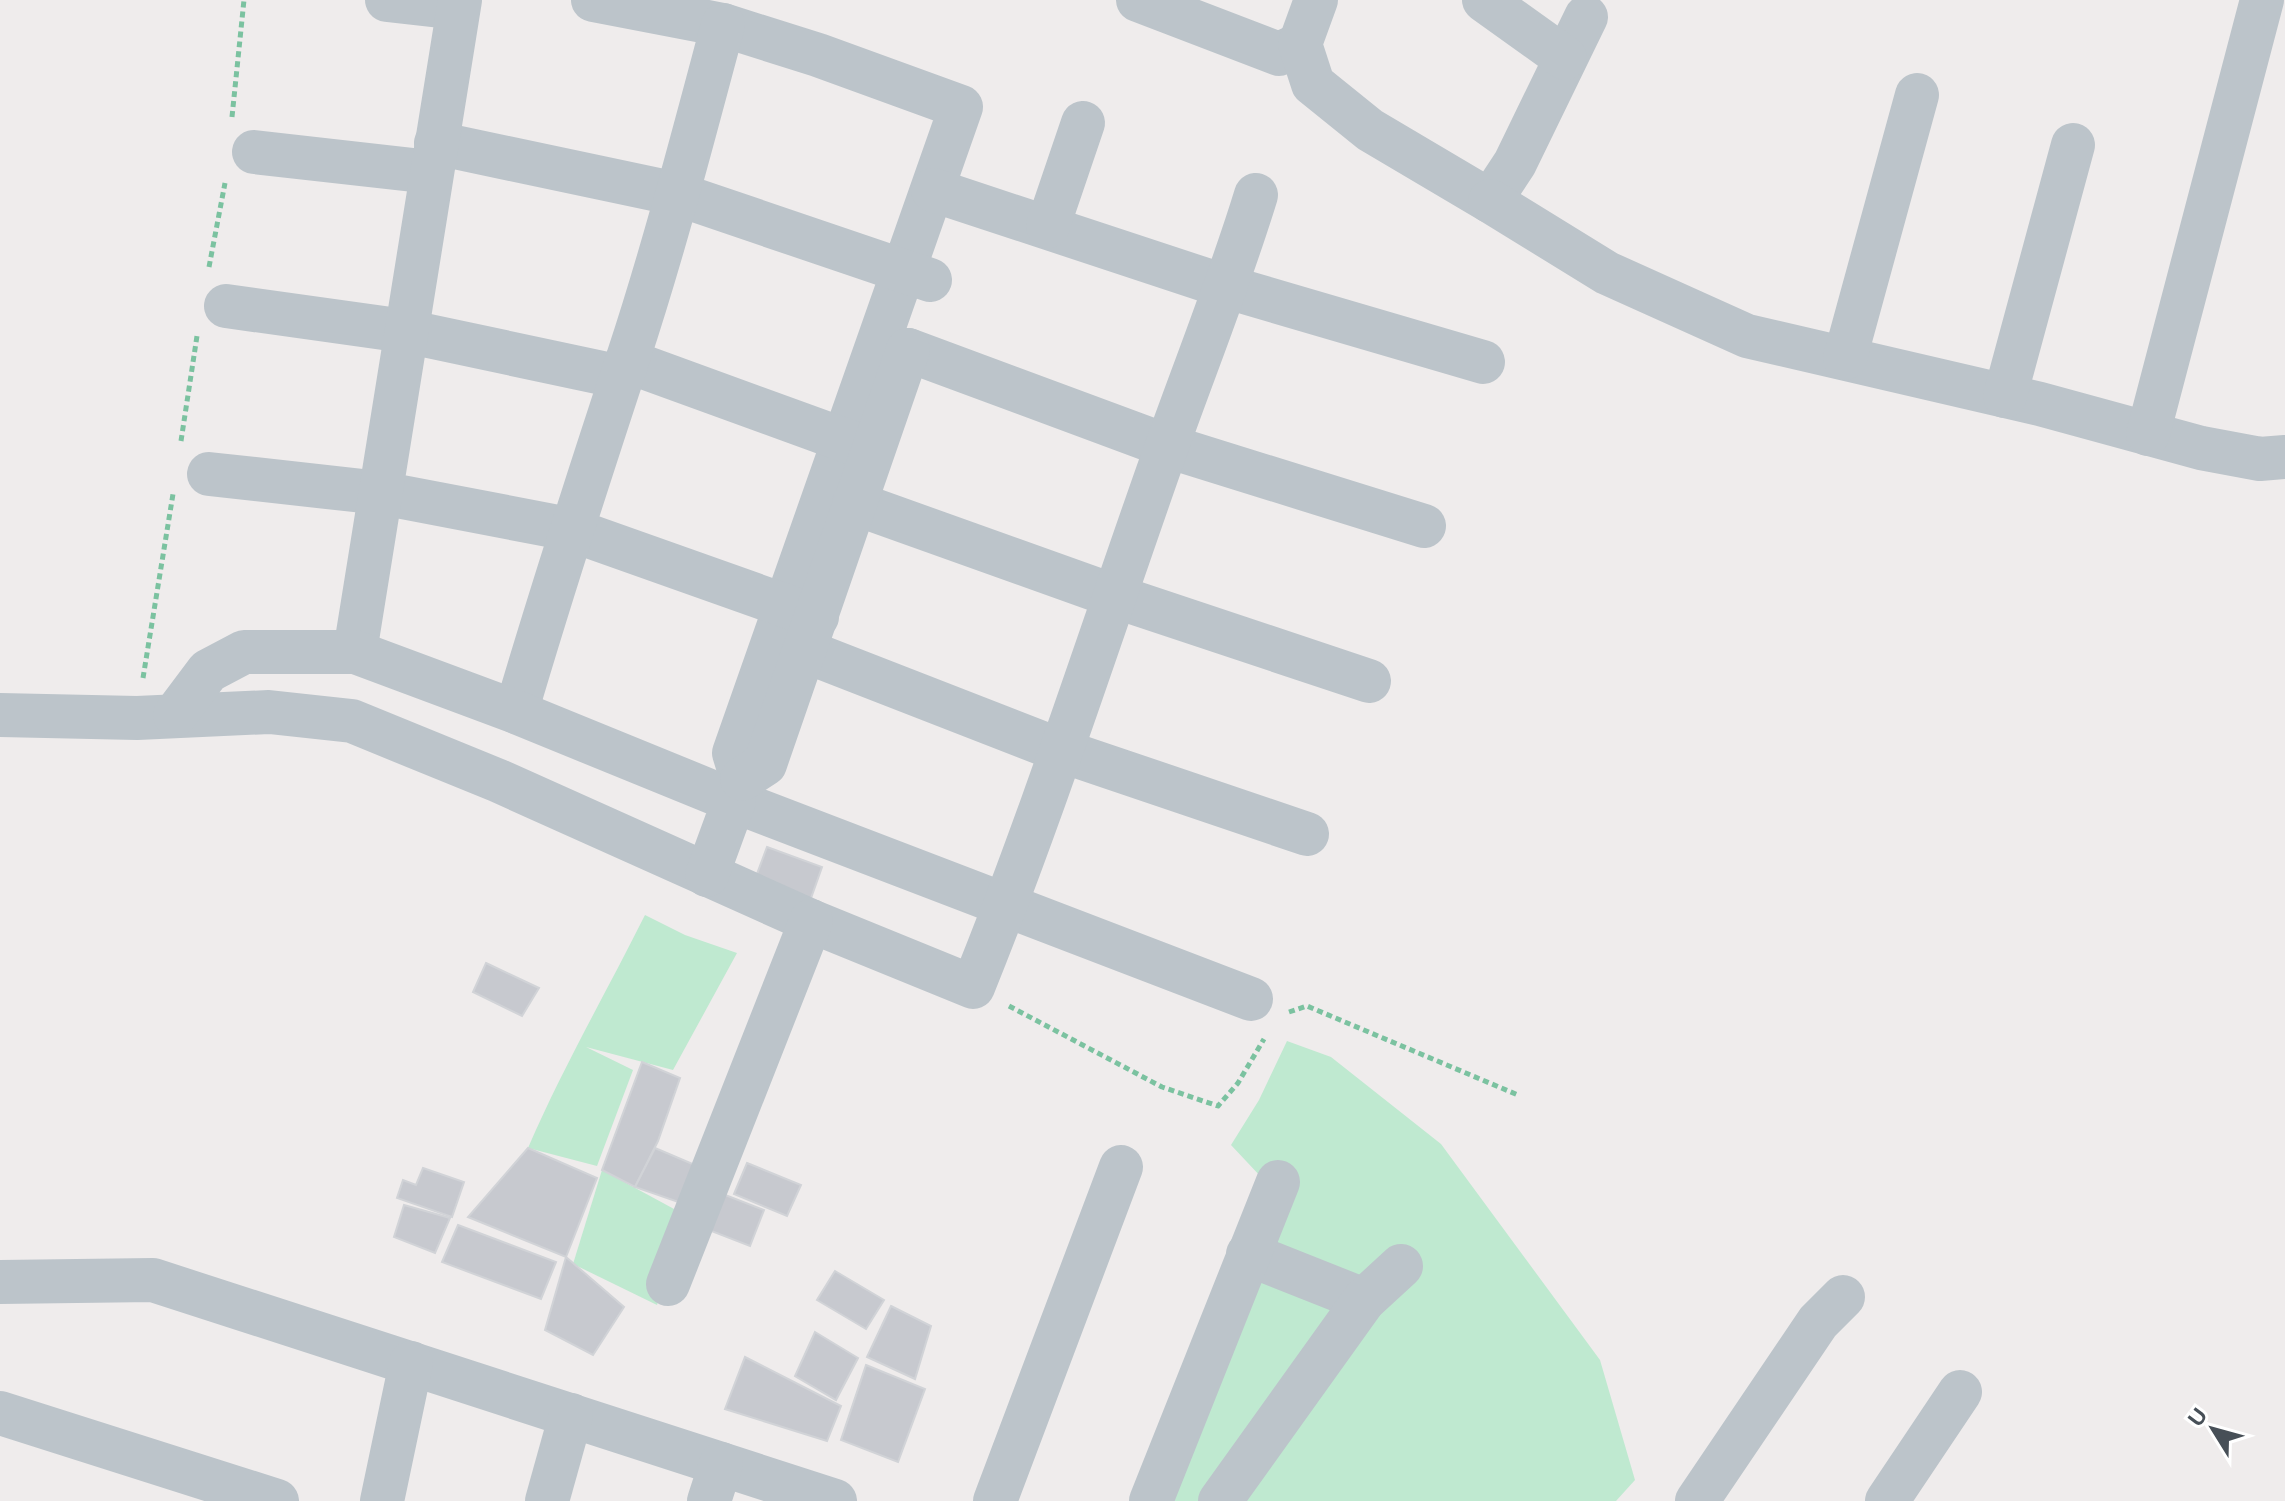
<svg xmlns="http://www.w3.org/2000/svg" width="2285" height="1501" font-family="Helvetica,sans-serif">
<rect width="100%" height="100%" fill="#efecec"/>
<g fill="#bfe9d0">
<path d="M645,915L685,935L737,953L673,1070L586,1047L633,1070L597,1166L528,1148C562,1069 606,993 645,915Z"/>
<polygon points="1287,1041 1331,1057 1441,1144 1600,1360 1635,1480 1616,1501 1168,1501 1262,1178 1231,1145 1259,1100"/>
<polygon points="602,1170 687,1216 657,1305 573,1264"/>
</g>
<g fill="#c7c9cf" stroke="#d1d3d7" stroke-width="2">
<polygon points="767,847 822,867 810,901 754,882"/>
<polygon points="486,963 539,988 522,1016 473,992"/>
<polygon points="642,1062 680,1078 658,1141 635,1187 602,1170"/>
<polygon points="528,1148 597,1178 566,1257 468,1217"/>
<polygon points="655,1148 709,1171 690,1206 635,1187"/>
<polygon points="747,1163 801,1185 787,1216 734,1194"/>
<polygon points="423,1168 464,1182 452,1217 397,1198 403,1180 416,1185"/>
<polygon points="715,1191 764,1210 750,1246 701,1227"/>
<polygon points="404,1205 450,1218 435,1253 394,1237"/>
<polygon points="458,1225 556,1262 541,1299 442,1262"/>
<polygon points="566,1257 624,1307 593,1355 545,1330"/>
<polygon points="835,1271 884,1300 866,1329 817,1300"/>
<polygon points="891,1306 931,1326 915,1379 867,1357"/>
<polygon points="815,1332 858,1358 836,1400 795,1376"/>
<polygon points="745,1357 841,1406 827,1441 725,1409"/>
<polygon points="866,1365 925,1389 898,1462 841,1440"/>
</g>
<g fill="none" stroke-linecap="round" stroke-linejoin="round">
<g stroke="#7bc2a0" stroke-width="5" stroke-dasharray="6 4" stroke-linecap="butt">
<polyline points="232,117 244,0"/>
<polyline points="209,267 225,183"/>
<polyline points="181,441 197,336"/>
<polyline points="143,678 173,494"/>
<polyline points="1009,1006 1162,1087 1218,1106 1238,1083 1264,1039"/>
<polyline points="1289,1012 1307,1006 1518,1095"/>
</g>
<g stroke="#bcc4ca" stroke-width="44">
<polyline points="387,0 458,8"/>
<polyline points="593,0 723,25 818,55 961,107 734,753 742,779 734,801 1251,999"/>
<polyline points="1138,0 1279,54 1300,44"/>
<polyline points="1316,0 1300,44 1313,84 1370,130 1490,201 1515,163 1586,17"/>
<polyline points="1484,0 1565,58"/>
<polyline points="436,143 677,194 930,280"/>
<polyline points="254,152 431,172"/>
<polyline points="933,190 1227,287 1483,362"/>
<polyline points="1490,201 1607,273 1747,336 2040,404 2201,448 2260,459 2285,457"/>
<polyline points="1048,226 1083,123"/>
<polyline points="226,306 405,331 621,377"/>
<polyline points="908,350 1167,446 1424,526"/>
<polyline points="1845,358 1917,95"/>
<polyline points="627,361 869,449"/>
<polyline points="2005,396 2073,145"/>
<polyline points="2148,434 2262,0"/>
<polyline points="209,474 381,493 569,529 817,617"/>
<polyline points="854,503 1117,597 1369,681"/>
<polyline points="805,651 1062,751 1307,834"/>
<polyline points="355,652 460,0"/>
<path d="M516,712C551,593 589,476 628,358C664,249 693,137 723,25"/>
<path d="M0,715L137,718L269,712L352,721L499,781L811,921L973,987C1045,809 1103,626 1167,446C1197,362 1230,280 1256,195"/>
<polyline points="175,715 208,671 244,652 355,652 516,712 734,801 707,875"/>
<polyline points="742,779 765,764 908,350"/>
<polyline points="1248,1254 1364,1300"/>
<polyline points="0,1282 153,1280 835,1501"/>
<polyline points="668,1284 811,921"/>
<polyline points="0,1413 277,1501"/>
<polyline points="382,1501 411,1363"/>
<polyline points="547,1501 571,1415"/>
<polyline points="709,1501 721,1464"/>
<polyline points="995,1501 1121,1167"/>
<polyline points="1151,1501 1278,1182"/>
<polyline points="1220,1501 1364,1300 1401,1266"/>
<polyline points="1697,1501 1818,1322 1843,1297"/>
<polyline points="1887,1501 1960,1392"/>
</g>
</g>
<g transform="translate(2213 1429) rotate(307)" stroke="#ffffff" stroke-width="6" paint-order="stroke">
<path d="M0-6L14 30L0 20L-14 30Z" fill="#474f57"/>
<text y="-12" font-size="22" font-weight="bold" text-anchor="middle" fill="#474f57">U</text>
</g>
</svg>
